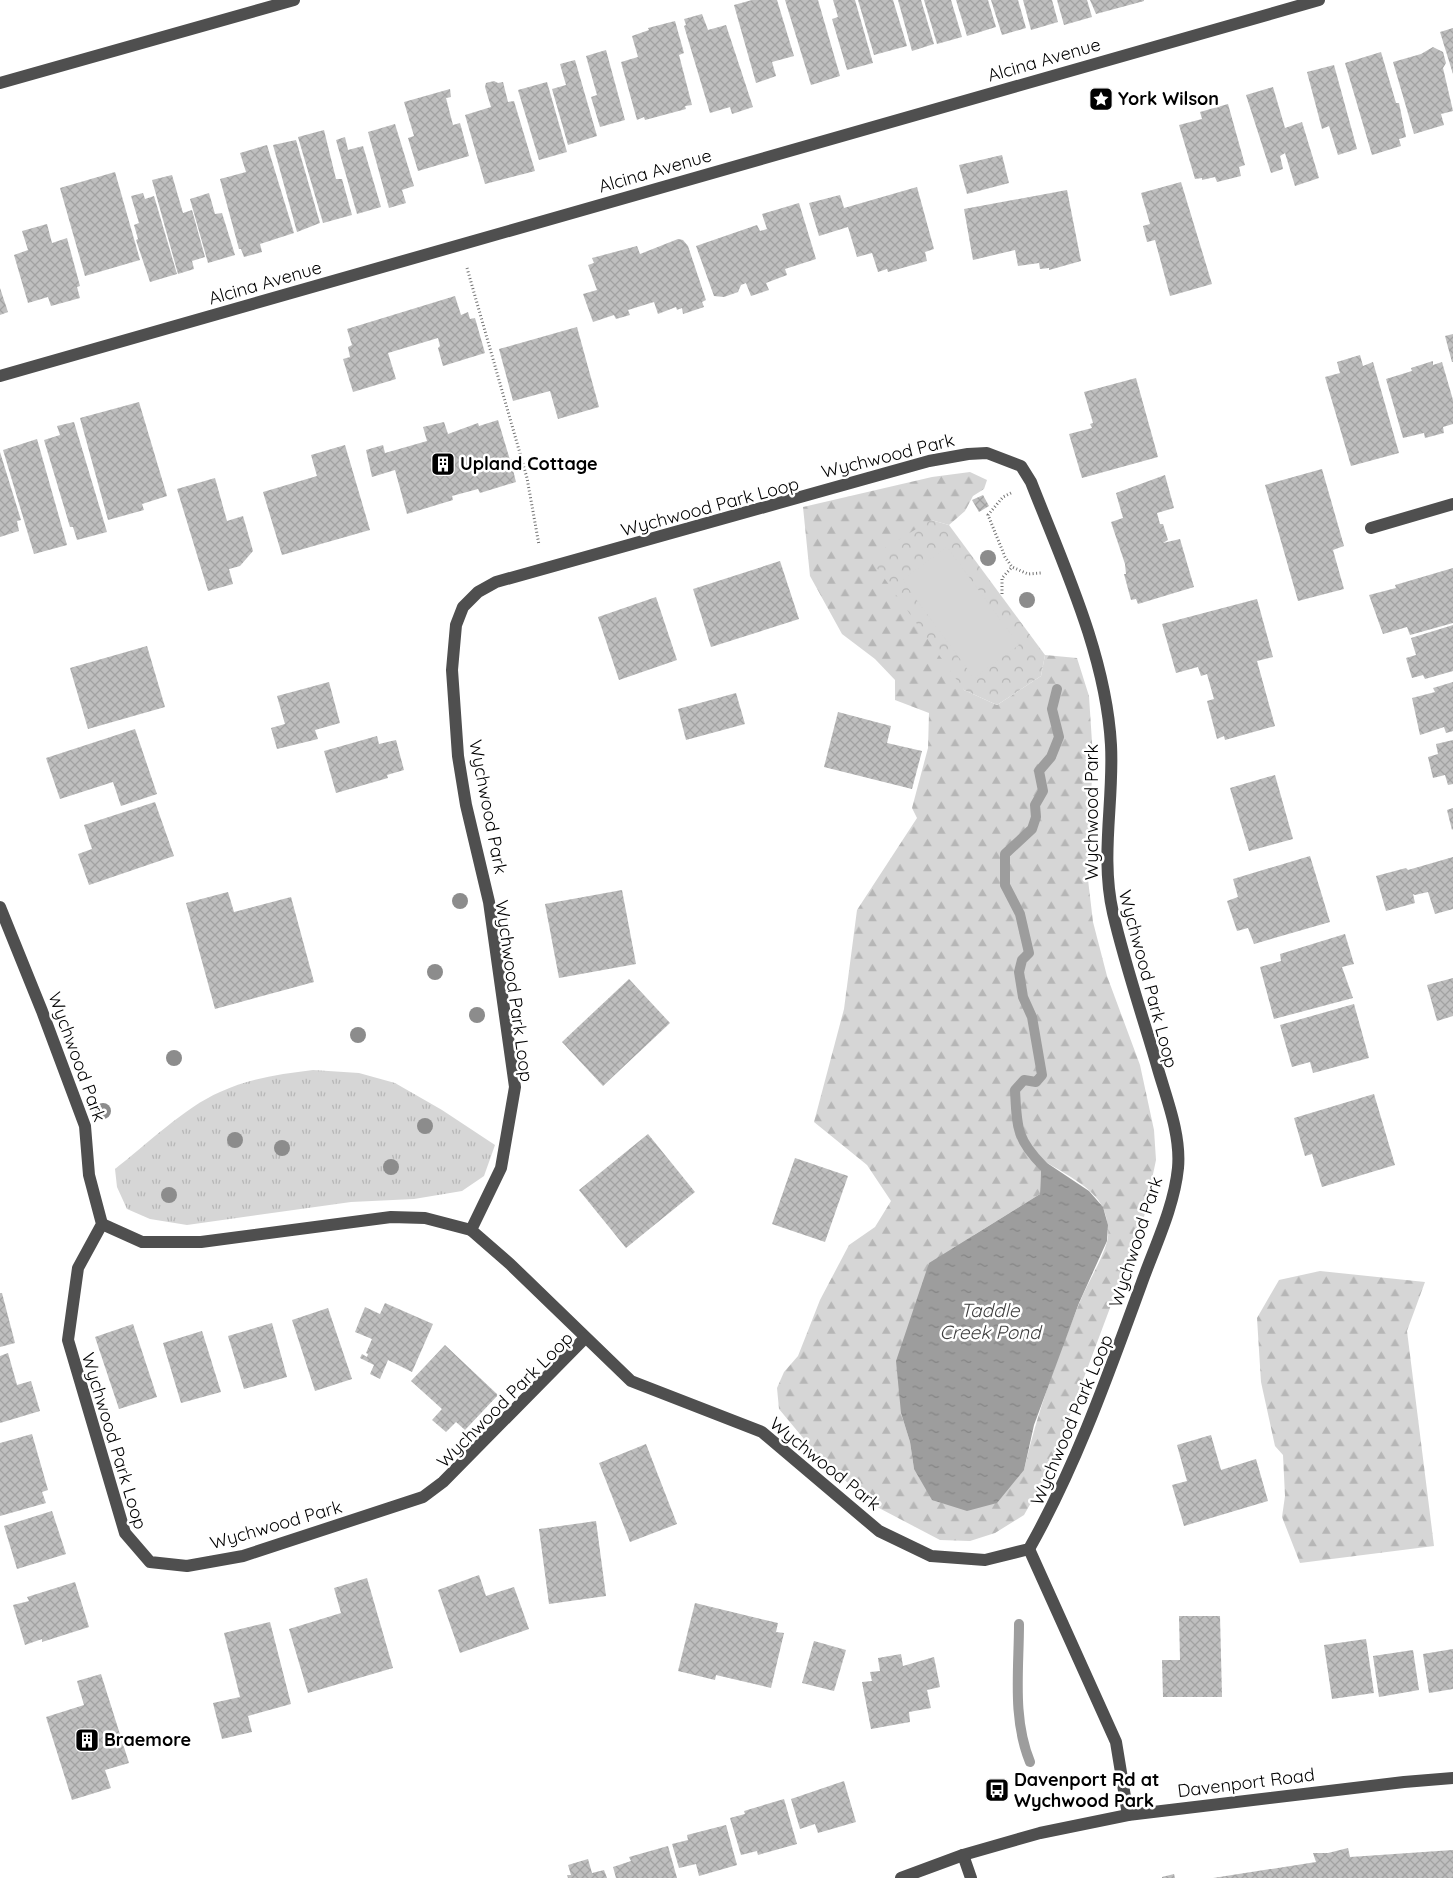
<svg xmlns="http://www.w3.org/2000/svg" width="1453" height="1878" font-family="Quicksand,sans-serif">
<defs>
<pattern id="grass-tufts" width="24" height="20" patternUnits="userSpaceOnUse" patternTransform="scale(1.25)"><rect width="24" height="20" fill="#d6d6d6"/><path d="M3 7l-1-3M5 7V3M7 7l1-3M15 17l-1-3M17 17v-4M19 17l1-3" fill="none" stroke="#b6b6b6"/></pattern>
<pattern id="forest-firs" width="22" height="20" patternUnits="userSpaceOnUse" patternTransform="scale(1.25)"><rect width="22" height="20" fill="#d6d6d6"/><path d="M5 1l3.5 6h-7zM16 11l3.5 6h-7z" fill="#b6b6b6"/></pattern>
<pattern id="park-crowns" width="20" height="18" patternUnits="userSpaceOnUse" patternTransform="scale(1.25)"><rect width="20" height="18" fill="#d6d6d6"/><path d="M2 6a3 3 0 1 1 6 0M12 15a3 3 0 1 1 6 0" fill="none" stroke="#b6b6b6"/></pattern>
<pattern id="water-ripples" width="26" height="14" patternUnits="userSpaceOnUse" patternTransform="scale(1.25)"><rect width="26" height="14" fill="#9d9d9d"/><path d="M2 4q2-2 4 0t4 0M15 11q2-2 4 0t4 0" fill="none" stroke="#858585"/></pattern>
<pattern id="building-cross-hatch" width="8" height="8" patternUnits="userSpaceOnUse" patternTransform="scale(1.25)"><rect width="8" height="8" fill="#bfbfbf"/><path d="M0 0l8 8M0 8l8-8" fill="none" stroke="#a2a2a2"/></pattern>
</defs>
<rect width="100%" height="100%" fill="#fff"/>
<path fill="url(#grass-tufts)" d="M313,1070L359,1073L395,1083L442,1110L495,1145L484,1176L462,1191L414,1199L351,1202L187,1225L150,1219L127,1209L117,1187L115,1169C146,1145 185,1107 220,1092C250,1078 281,1074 313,1070Z"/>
<g fill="url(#forest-firs)" fill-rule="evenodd">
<path d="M970,472L987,480L984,489L973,496L965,511L949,525L931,520L964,690L997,705L1041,676L1045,655L1077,658L1089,696L1093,758L1087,871L1093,922L1107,976L1140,1065L1154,1130L1156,1160L1144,1217L1049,1471L1024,1515L995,1533L970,1541L940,1540L879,1508L850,1485L814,1451L779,1409L777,1388L784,1372L798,1356L820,1300L849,1245L875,1227L891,1201L867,1165L814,1122L844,1009L857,910L917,818L912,808L928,748L929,713L895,700V680L875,659L842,634L810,576L803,507L932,477ZM1041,1159C1061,1172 1093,1186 1103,1208C1107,1217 1110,1232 1107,1242C1101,1263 1087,1283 1079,1304C1057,1358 1037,1413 1024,1470L914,1469L910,1442L901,1413L974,1235L1040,1194L1041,1170L1036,1162Z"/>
<polygon points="1320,1271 1425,1282 1407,1331 1434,1546 1300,1563 1282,1517 1285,1496 1283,1455 1275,1446 1261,1382 1257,1318 1279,1280"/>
</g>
<polygon fill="url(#park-crowns)" points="931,520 949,525 1045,655 1041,676 997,705 964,690 877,568 880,551"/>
<polygon fill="#d6d6d6" points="947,547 1019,645 974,678 902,580"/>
<polygon fill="url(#water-ripples)" points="1035,1158 1041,1159 1089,1191 1103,1207 1108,1225 1107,1241 1079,1303 1055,1368 1034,1425 1024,1470 997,1503 967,1511 932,1500 914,1469 910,1442 901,1413 896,1361 929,1263 1040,1194 1041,1170"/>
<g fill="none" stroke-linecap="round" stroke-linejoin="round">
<g stroke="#9d9d9d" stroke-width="10">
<path d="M1043,1166C1016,1139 1017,1127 1015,1090L1024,1080L1036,1082L1042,1075L1032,1017L1023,997L1019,972L1022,960L1029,953L1020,914L1005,885V854L1032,829L1036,817L1035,805L1043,791L1039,771L1051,757L1059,737L1052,709L1057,689"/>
<path d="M1019,1624C1019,1670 1012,1718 1030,1762"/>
</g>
</g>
<g fill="url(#building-cross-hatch)">
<polygon points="752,0 777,0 794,56 772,62 776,76 756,83 734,5"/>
<polygon points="785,0 818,0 840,76 811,85"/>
<polygon points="833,0 855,0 873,63 847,70 832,19 838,17"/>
<polygon points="858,0 893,0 907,46 874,55"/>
<polygon points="898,0 921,0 934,44 912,51"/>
<polygon points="924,0 951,0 962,37 937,44"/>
<polygon points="956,0 988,0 996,27 967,36"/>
<polygon points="991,0 1018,0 1026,28 1002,35"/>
<polygon points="1023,0 1052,0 1058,22 1031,30"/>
<polygon points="1057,0 1087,0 1092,17 1064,25"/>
<polygon points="1090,0 1144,0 1144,1 1096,14"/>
<polygon points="702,14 708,30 726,25 753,107 732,114 730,107 710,113 684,26 686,25 684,19"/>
<polygon points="675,21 684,53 679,55 692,105 685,106 686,109 645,120 644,117 637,120 621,62 638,57 632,36 649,30 648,28"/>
<polygon points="1453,28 1453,74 1440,32"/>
<polygon points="1433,47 1443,52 1446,63 1443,68 1453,111 1441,114 1444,125 1414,134 1393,62 1421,54"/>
<polygon points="606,50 625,120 600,127 591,97 597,95 586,56"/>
<polygon points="1381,52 1396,103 1399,103 1406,137 1399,139 1401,146 1372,155 1345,63"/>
<polygon points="575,60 597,136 568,145 552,89 566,85 560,64"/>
<polygon points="1334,65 1357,149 1338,155 1329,126 1322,129 1307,72"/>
<polygon points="494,81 498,83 503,82 508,102 514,101 535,171 485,184 465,115 491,107 485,87 486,83"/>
<polygon points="547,82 567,152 539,160 518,90"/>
<polygon points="1273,87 1285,128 1302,122 1319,178 1295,186 1285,153 1280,156 1283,169 1271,173 1246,95"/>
<polygon points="450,89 451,97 446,98 453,125 460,123 469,156 418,171 408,138 414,136 404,102"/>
<polygon points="1228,104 1245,165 1239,167 1241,176 1217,182 1215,177 1202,180 1202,178 1195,179 1179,125 1202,119 1200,112"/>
<polygon points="395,124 414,186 402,190 406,203 389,208 368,132"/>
<polygon points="324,130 336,179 342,179 352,215 323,223 298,137"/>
<polygon points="345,137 348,150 363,146 381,207 357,214 336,140"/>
<polygon points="296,140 320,223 297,232 273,145"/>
<polygon points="267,145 294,233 260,244 262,252 244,257 241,249 239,249 220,179 246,172 240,153"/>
<polygon points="1002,155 1009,183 967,194 959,165"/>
<polygon points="115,172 140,260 85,276 60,188"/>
<polygon points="172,175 183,213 192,210 205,257 192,261 194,269 178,274 152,180"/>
<polygon points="1181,182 1212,284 1170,296 1155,240 1147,242 1143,226 1150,224 1141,193"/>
<polygon points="917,187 934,249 925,252 927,261 888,272 887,269 878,272 872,253 857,257 848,227 819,236 809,203 840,195 844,208"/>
<polygon points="1067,190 1081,261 1049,270 1049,268 1040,269 1039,263 1018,266 1015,250 973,260 964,209"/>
<polygon points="143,193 145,199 154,196 177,274 150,282 136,240 138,239 134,225 139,223 131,196"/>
<polygon points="209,193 215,214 222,213 235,255 208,263 190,199"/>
<polygon points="799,203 816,259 785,269 787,275 766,283 769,290 751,296 746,283 741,285 738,292 724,297 714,296 696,246 757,225 760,231 767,229 762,214"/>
<polygon points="47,224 52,243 67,238 80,286 77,287 80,298 51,306 48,297 28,303 14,255 28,250 22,231"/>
<polygon points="678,239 683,240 688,246 706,300 702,302 704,307 683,314 682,308 677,310 676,307 658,314 654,302 628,310 630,315 616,319 614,315 593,322 583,294 597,290 588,265 594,263 592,258 637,246 640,254"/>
<polygon points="0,288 8,312 0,315"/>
<polygon points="455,296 461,315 468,312 470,319 475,318 485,353 443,366 438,348 440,346 438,338 388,353 396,379 353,392 343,359 350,357 348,347 352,345 347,329"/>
<polygon points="577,327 599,407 558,419 550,391 513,401 499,349"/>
<polygon points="1453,334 1453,362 1452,362 1445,336"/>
<polygon points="1360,355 1363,366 1373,362 1399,453 1351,466 1325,377 1340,373 1337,362"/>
<polygon points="1433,361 1433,365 1442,362 1453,400 1453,424 1443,427 1444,433 1425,438 1424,433 1403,438 1386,379 1412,371 1411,368"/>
<polygon points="1136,378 1158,457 1082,478 1069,434 1092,428 1090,424 1093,423 1084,392"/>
<polygon points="139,402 167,496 142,504 144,510 108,520 80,418"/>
<polygon points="498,420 510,460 516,458 518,469 513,470 516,482 480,493 478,489 452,496 453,500 407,514 395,470 372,477 366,450 383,445 385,453 427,441 423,427 444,422 448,434 478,423 479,426"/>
<polygon points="74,422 107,532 77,540 73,527 70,527 44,440 60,435 57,426"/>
<polygon points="37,439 67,545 34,554 3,450"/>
<polygon points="345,445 370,530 282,555 263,492 317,476 311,455"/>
<polygon points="0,452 21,520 17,521 19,531 0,537"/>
<polygon points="1322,469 1344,546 1333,550 1344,589 1298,601 1265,485"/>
<polygon points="1165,475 1174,508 1157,513 1160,524 1163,524 1168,540 1163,543 1180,539 1194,587 1138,604 1136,599 1131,600 1124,574 1126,574 1125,564 1111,522 1123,518 1116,493"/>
<polygon points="215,478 227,521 243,516 253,551 240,566 229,569 233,584 208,591 177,489"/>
<polygon points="983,495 989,506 979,512 972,500"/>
<polygon points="780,561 799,619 711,647 693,589"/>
<polygon points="1453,568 1453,623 1410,635 1407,627 1383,634 1369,595 1396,588 1395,585"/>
<polygon points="656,597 677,660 619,680 598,617"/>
<polygon points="1257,599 1273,657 1257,661 1275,726 1225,740 1224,736 1217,739 1207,701 1214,699 1207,674 1201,676 1198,667 1176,673 1162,624"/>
<polygon points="1453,625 1453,671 1425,679 1423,675 1412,678 1406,658 1416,655 1411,638"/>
<polygon points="147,646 165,707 88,729 70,668"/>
<polygon points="329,682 340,723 315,730 318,739 277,749 271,728 285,724 277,696"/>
<polygon points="1453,682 1453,731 1446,733 1444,727 1420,735 1412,698 1435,692 1433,688"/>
<polygon points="736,693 745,724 686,740 678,709"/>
<polygon points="838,712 891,726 887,743 922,751 912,789 824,767"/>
<polygon points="135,729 157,794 121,806 113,782 60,799 46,758"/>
<polygon points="377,736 379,744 396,740 404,770 387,775 388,778 336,793 324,751"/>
<polygon points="1453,740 1453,784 1448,785 1445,775 1433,778 1428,757 1438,754 1436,744"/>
<polygon points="1275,775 1293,839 1249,851 1230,788"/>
<polygon points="155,802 174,856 89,885 78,854 92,849 84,825"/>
<polygon points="1453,808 1453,829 1452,830 1447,810"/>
<polygon points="1310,856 1330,922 1254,944 1248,928 1237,931 1227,901 1238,897 1233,879"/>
<polygon points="1453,857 1453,909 1435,914 1428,892 1415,895 1413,894 1415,903 1386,911 1376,876 1406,868 1408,870"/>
<polygon points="622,890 636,964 559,978 545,904"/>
<polygon points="228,892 234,912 291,897 314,982 215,1009 186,903"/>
<polygon points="1345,934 1354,964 1342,967 1353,998 1274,1019 1260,967 1281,961 1280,954"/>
<polygon points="1453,978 1453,1016 1437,1021 1427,985"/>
<polygon points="629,979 670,1023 603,1086 562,1042"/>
<polygon points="1354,1004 1369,1058 1313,1073 1310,1062 1292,1067 1280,1025"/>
<polygon points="1374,1094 1395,1165 1322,1187 1312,1154 1305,1156 1294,1118"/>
<polygon points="648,1134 695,1192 626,1248 579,1190"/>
<polygon points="795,1158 848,1176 825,1242 772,1224"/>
<polygon points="0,1293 2,1293 15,1343 0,1347"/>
<polygon points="385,1303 433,1324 412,1372 388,1360 380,1379 370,1374 374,1365 360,1358 362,1354 367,1357 368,1354 366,1353 372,1339 355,1332 365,1307 380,1314"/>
<polygon points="328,1308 352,1379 315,1391 292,1320"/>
<polygon points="272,1323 287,1377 244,1389 228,1336"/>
<polygon points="133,1324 157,1397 119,1409 95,1337"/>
<polygon points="202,1331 221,1392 181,1403 163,1343"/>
<polygon points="445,1345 498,1395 465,1430 456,1422 446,1432 432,1420 442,1409 411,1381"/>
<polygon points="8,1353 17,1385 31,1381 40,1411 0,1423 0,1356"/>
<polygon points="32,1434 48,1490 42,1492 46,1503 0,1516 0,1443"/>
<polygon points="1211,1435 1221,1470 1256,1459 1268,1501 1184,1526 1172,1485 1187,1481 1177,1445"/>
<polygon points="646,1444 677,1524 630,1542 599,1463"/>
<polygon points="52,1511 66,1554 17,1569 4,1526"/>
<polygon points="596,1521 606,1596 549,1604 539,1529"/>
<polygon points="479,1575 486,1596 514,1587 529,1629 460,1653 438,1590"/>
<polygon points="367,1578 393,1668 308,1693 289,1629 341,1613 334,1588"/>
<polygon points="75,1582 89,1627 42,1642 42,1639 25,1645 13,1605 29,1601 27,1597"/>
<polygon points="695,1603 778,1623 776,1632 784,1633 771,1688 716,1675 715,1680 678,1671"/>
<polygon points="1179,1616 1220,1616 1222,1697 1163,1697 1162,1660 1180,1660"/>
<polygon points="270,1622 291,1704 248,1716 252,1732 222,1739 213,1703 240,1697 224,1633"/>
<polygon points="1366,1639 1374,1693 1332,1699 1324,1645"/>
<polygon points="814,1641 846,1650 834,1691 802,1683"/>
<polygon points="1453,1649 1453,1689 1429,1693 1423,1654"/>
<polygon points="1413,1650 1419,1690 1379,1697 1373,1656"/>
<polygon points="901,1654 903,1666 934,1657 940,1687 927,1690 931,1708 909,1712 910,1722 871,1729 862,1682 872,1681 870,1672 880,1671 878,1658"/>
<polygon points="101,1674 129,1763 105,1770 111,1788 72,1800 46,1717 84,1705 77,1681"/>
<polygon points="844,1781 856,1822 818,1833 815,1824 800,1829 791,1799"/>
<polygon points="784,1799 797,1844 758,1855 757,1851 741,1855 730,1818 745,1814 744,1811"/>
<polygon points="726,1825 737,1865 699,1876 696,1864 679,1868 672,1844 688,1840 687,1835"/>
<polygon points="668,1846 677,1878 616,1878 613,1867 631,1861 629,1857"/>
<polygon points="1348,1848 1350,1857 1453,1850 1453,1878 1213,1878 1316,1862 1313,1853 1328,1853"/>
<polygon points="588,1859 592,1873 604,1870 607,1878 568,1878 567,1875 571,1875 568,1865"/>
<polygon points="1174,1874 1175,1878 1162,1878 1162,1877"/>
</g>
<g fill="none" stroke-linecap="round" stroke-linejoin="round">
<g stroke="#717171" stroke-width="3" stroke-dasharray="1 2.5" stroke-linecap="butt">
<polyline points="467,268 527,478 539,545"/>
<polyline points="1011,493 1003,497 988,515 1005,557 1012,567 1028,574 1041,573"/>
<polyline points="1002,594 1002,578 1012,567"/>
</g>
<g stroke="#4f4f4f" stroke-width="12">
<polyline points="0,83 294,0"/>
<polyline points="0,376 1319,0"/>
<path d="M987,453L1021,466L1031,482C1063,564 1106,655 1111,745C1114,801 1100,856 1113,913C1125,965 1143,1017 1158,1069C1167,1100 1181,1135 1178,1168C1174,1208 1154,1248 1141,1285C1108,1375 1076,1466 1029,1549L985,1560L931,1556L879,1531L762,1432L631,1381L510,1264L471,1230L501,1168L515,1087L489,902L466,805L458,756L452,670L456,625L463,607L478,592L496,582L929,461L968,454Z"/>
<polyline points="1371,528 1453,504"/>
<polyline points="0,907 42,1011 85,1126 89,1175 102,1224 78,1268 68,1340 125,1533 150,1562 187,1566 243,1556 423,1497 443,1482 585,1338"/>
<polyline points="102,1224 142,1242 201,1242 391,1217 425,1218 471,1230"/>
<polyline points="1029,1549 1116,1742 1128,1815"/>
<polyline points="963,1855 971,1878"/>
<polyline points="901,1878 963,1855 1040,1833 1128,1815 1404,1782 1453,1778"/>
</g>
</g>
<g fill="#8c8c8c">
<circle cx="988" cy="558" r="8"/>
<circle cx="1027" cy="600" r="8"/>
<circle cx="460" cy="901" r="8"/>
<circle cx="435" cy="972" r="8"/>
<circle cx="477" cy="1015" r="8"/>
<circle cx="358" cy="1035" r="8"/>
<circle cx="174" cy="1058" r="8"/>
<circle cx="103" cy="1111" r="8"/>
<circle cx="425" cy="1126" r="8"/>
<circle cx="235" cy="1140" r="8"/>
<circle cx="282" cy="1148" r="8"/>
<circle cx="391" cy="1167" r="8"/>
<circle cx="169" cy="1195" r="8"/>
</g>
<defs>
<g id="sight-square" transform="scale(1.25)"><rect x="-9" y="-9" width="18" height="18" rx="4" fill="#000" stroke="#fff"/><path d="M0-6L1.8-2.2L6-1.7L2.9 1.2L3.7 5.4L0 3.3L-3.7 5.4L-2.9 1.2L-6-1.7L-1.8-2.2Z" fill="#fff"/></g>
<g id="building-square" transform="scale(1.25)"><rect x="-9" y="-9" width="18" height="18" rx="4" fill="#000" stroke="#fff"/><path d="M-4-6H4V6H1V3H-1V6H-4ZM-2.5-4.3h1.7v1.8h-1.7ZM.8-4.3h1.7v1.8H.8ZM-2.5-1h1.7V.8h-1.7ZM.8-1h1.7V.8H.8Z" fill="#fff"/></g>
<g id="bus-square" transform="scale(1.25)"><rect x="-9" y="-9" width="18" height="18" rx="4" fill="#000" stroke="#fff"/><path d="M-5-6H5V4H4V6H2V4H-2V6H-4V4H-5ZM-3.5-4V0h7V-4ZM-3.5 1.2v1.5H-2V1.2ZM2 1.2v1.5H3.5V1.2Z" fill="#fff"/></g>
</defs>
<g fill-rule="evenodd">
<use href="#sight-square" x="1101" y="99"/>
<use href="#building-square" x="443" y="464"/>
<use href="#building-square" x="87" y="1740"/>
<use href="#bus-square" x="997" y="1790"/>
</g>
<g text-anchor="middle" stroke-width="5" stroke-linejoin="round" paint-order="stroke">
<g font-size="18" fill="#000" stroke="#fff">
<text transform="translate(1044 60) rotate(-16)" y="6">Alcina Avenue</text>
<text transform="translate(655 171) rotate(-16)" y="6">Alcina Avenue</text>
<text transform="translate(265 283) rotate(-16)" y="6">Alcina Avenue</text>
<text transform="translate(888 456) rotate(-14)" y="6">Wychwood Park</text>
<text transform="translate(710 507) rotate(-15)" y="6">Wychwood Park Loop</text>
<text transform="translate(488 807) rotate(79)" y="6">Wychwood Park</text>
<text transform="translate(1092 812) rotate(-90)" y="6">Wychwood Park</text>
<text transform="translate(1148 979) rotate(75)" y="6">Wychwood Park Loop</text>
<text transform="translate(514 991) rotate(82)" y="6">Wychwood Park Loop</text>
<text transform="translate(77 1057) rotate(70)" y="6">Wychwood Park</text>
<text transform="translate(1136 1242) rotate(-72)" y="6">Wychwood Park</text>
<text transform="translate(505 1400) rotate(-45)" y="6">Wychwood Park Loop</text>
<text transform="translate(1072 1420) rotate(-67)" y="6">Wychwood Park Loop</text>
<text transform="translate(114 1441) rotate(73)" y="6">Wychwood Park Loop</text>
<text transform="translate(825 1464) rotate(39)" y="6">Wychwood Park</text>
<text transform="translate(276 1525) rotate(-16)" y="6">Wychwood Park</text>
<text transform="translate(1246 1783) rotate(-7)" y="6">Davenport Road</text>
</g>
<g font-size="18" font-weight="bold" fill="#000" stroke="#fff" text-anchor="start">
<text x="1118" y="105">York Wilson</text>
<text x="460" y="470">Upland Cottage</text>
<text x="104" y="1746">Braemore</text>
<text x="1014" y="1786">Davenport Rd at<tspan x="1014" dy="21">Wychwood Park</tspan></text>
</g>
<g font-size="19" font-style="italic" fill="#3e3e3e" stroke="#fff">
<text x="990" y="1317">Taddle<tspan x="990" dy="22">Creek Pond</tspan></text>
</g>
</g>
</svg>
